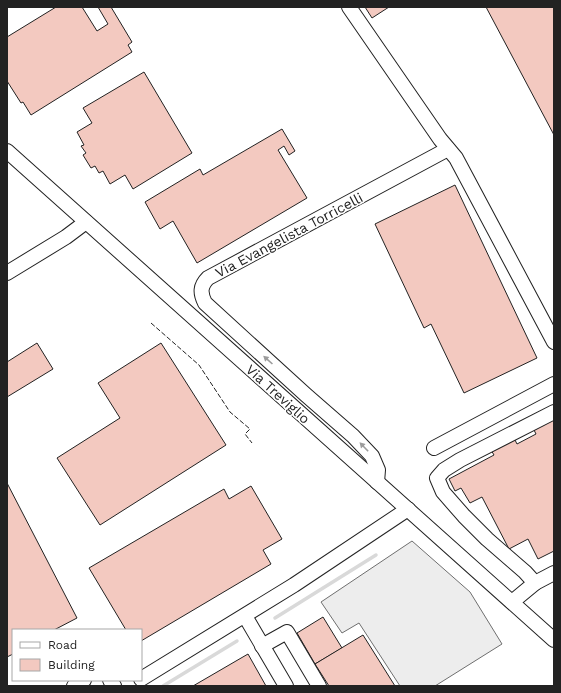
<svg xmlns="http://www.w3.org/2000/svg" width="561" height="693" font-family="'Work Sans',sans-serif">
<rect width="100%" height="100%" fill="#fff"/>
<polygon fill="#ededed" stroke="#6f6f6f" points="412,541 470,592 502,644 435,686 400,686 359,623 342,633 321,602"/>
<g fill="none" stroke-linecap="round" stroke-linejoin="round">
<g stroke="#d9d9d9" stroke-width="3.5">
<polyline points="275,618 376,555"/>
<polyline points="163,686 237,641"/>
</g>
</g>
<g fill="#f3c9c0" stroke="#222">
<polygon points="56,7 82,7 97,31 108,24 98,7 111,7 132,42 128,45 132,52 31,115 23,102 21,103 7,81 7,37"/>
<polygon points="365,7 389,7 372,18"/>
<polygon points="486,7 554,7 554,135"/>
<polygon points="144,72 192,153 133,189 125,175 110,184 103,171 99,173 95,166 91,168 83,155 86,153 81,146 84,145 77,132 92,123 83,108"/>
<polygon points="282,129 295,151 289,155 284,146 278,150 307,198 197,263 173,221 160,229 145,202 200,169 203,175"/>
<polygon points="455,185 537,358 464,393 431,324 424,328 375,224"/>
<polygon points="37,343 53,369 7,397 7,362"/>
<polygon points="161,343 226,445 100,525 57,458 120,418 98,383"/>
<polygon points="554,415 554,551 538,559 528,539 509,549 482,497 470,503 461,488 455,491 449,479 494,455 491,450 514,438 517,444 536,434 532,426"/>
<polygon points="7,483 77,618 54,630 13,630 13,654 7,657"/>
<polygon points="251,486 282,539 263,550 271,564 141,641 141,630 126,630 89,568 224,489 229,499"/>
<polygon points="323,617 342,648 315,664 297,633"/>
<polygon points="363,635 395,686 329,686 315,664"/>
<polygon points="248,654 266,686 193,686"/>
</g>
<g fill="none" stroke-linecap="round" stroke-linejoin="round">
<g stroke="#222" stroke-width="16">
<g id="minor">
<polyline points="349,7 440,139 456,158 554,342"/>
<polyline points="7,151 554,640"/>
<polyline points="7,273 66,237 86,222"/>
<polyline points="434,448 554,384"/>
<path d="M377,482L378,470L372,456L353,436L306,395L205,303C200,293 200,286 208,278L448,149"/>
<polyline points="535,583 554,573"/>
<polyline points="512,602 535,583 525,572 487,539 464,516 443,492 437,478 444,470 460,460 554,412"/>
<polyline points="245,616 286,686"/>
<polyline points="262,646 287,632 319,686"/>
<polyline points="141,679 294,585 408,509"/>
<polyline points="110,680 114,686"/>
<polyline points="74,686 84,680"/>
</g>
</g>
<use href="#minor" stroke="#fff" stroke-width="14"/>
<polyline stroke="#222" stroke-width="1" stroke-dasharray="5 2" stroke-linecap="butt" points="151,323 199,365 230,412 250,429 245,434 252,443"/>
</g>
<defs><path id="oneway-solid" d="M-6-.8H1V-3.2L6.5 0L1 3.2V.8H-6Z"/></defs>
<g fill="#9c9c9c">
<use href="#oneway-solid" transform="translate(268 360) rotate(-138)"/>
<use href="#oneway-solid" transform="translate(364 447) rotate(-134)"/>
</g>
<g text-anchor="middle" stroke-width="3" stroke-linejoin="round" paint-order="stroke">
<g font-size="14" fill="#222" stroke="#fff">
<text transform="translate(289 235) rotate(-28)" y="5">Via Evangelista Torricelli</text>
<text transform="translate(278 394) rotate(42)" y="5">Via Treviglio</text>
</g>
</g>
<rect width="561" height="693" fill="none" stroke="#222222" stroke-width="16"/>
<rect x="12" y="629" width="130" height="52" fill="#ffffff" stroke="#a7a7a7"/>
<rect x="20" y="642" width="20" height="6" fill="#ffffff" stroke="#a7a7a7"/>
<text x="48" y="649" font-size="12" fill="#222222">Road</text>
<rect x="20" y="659" width="20" height="12" fill="#f3c9c0" stroke="#a7a7a7"/>
<text x="48" y="669" font-size="12" fill="#222222">Building</text>
</svg>
